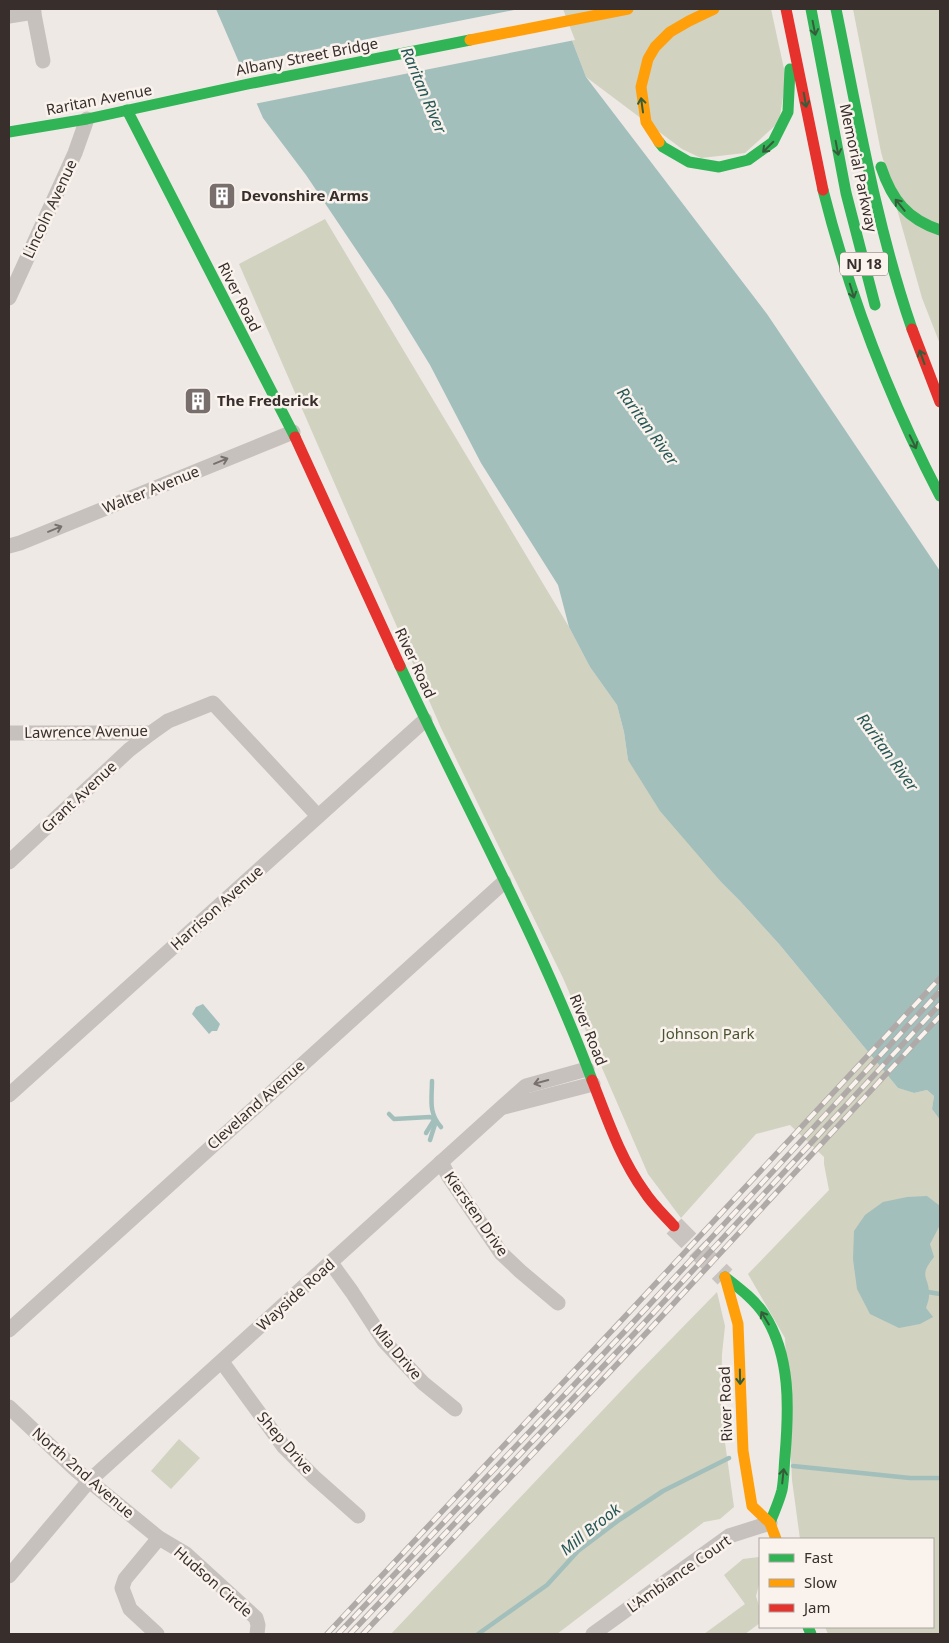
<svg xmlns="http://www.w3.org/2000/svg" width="949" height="1643" font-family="'Noto Sans',sans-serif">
<rect width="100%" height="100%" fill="#eee9e5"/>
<g fill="#d1d2c0">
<polygon points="560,9 771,9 786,78 779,122 745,153 701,158 682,149 586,77"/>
<polygon points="853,9 940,9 940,344 922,298 881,152"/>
<polygon points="325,219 569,627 590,667 617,705 624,732 628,760 722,883 740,901 779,944 898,1088 914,1093 927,1090 934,1096 932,1109 940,1120 940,1634 828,1634 825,1627 933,1627 933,1539 800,1539 792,1480 785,1338 748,1274 829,1190 824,1164 824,1157 790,1125 756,1134 681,1218 648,1174 563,978 441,728 239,264"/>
<polygon points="717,1292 725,1326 722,1354 721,1414 734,1507 720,1519 704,1522 557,1634 391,1634 636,1375"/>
<polygon points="179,1439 200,1458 171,1489 151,1471"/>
<polygon points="759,1557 760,1581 756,1596 760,1609 760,1623 745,1634 704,1634 745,1604 724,1575 743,1559"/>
</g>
<g fill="#a2bfbc">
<polygon points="216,9 560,9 586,77 767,314 940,571 940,1120 932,1109 934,1096 927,1090 914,1093 898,1088 779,944 740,901 722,883 660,811 628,760 624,732 617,705 590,667 569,627 558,585 481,463 430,365 390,300 306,175 263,118"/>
<polygon points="203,1004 220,1024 217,1031 212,1031 209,1034 192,1014 196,1007"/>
<path d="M927,1196L940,1206V1225L930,1244L934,1257C917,1278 930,1276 929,1296C929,1300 927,1304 926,1308L933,1317L920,1324L899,1328L870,1314L857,1289L853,1259L854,1231L865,1215L883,1202L907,1197Z"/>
</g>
<polygon fill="#eee9e5" points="519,9 563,9 575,40 254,104 236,65"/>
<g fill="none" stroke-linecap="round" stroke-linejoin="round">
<g stroke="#a2bfbc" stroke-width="4.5">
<path d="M432,1081C432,1100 428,1112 441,1127"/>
<polyline points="389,1114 394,1119 430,1117 435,1119"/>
<polyline points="426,1133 434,1120 435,1121"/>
<polyline points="430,1140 436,1121"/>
<polyline points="928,1292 940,1294"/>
<polyline points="793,1466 910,1478 940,1478"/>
<polyline points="478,1634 547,1585 578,1551 619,1520 663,1491 729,1458"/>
</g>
<polyline stroke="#cac4c0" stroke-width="21" stroke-dasharray="21 11" stroke-linecap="butt" points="674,1226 725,1277"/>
<g stroke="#c7c1bd" stroke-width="15">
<polyline points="33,9 43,61"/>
<polyline points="9,16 34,12"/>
<polyline points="9,298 75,153 87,119"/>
<polyline points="9,546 20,543 293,432"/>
<polyline points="9,733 151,733 168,721 213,703 318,816"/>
<polyline points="9,862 129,750 151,733"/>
<polyline points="9,1095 425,720"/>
<polyline points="504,1107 593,1084"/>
<polyline points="441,1162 449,1177 501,1253 520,1271 558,1303"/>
<polyline points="331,1263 352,1292 384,1341 423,1383 455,1409"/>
<polyline points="9,1330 504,882"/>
<polyline points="222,1362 284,1447 314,1477 358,1516"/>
<polyline points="9,1407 77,1471 159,1538 186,1554 256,1618 258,1625 257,1634"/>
<polyline points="9,1576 89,1481 501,1108 526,1086 587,1069"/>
<polyline points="157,1634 130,1609 122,1588 125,1579 159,1538"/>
<polyline points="593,1634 729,1536 770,1523"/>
</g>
<g stroke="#30b455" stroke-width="11">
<polyline points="811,9 846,193 875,305"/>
<path d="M836,9C858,116 876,225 912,329"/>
<polyline points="127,110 295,437"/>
<polyline points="9,132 87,119 248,84 470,40"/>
<polyline points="659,142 663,147 689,162 719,167 748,160 773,142 788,112 790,69"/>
<path d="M881,167C892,200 907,219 940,230"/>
<path d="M823,190C850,297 889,398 940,496"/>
<path d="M400,666C464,804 539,938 592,1080"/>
<path d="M725,1277C739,1288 754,1299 764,1314C791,1356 789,1408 785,1456C784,1467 784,1479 782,1490C779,1502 774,1512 770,1523"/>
<polyline points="808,1627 811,1634"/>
</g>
<g stroke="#ff9f0a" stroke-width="11">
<polyline points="470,40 628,9"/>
<polyline points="659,142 646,122 641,87 648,59 655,47 670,32 689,21 714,9"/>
<polyline points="725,1277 738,1324 743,1451 752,1506 770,1523 776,1539"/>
</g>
<g stroke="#e5322d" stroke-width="11">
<polyline points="786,9 823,190"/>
<polyline points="912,329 940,402"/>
<polyline points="295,437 400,666"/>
<path d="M592,1080C607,1118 620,1158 644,1191C652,1204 664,1215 674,1226"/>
</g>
<g stroke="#afaaa7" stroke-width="5.5">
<g id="rail">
<polyline points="327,1634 619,1323 940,978"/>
<polyline points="338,1634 626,1330 940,991"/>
<polyline points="350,1634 632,1336 940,1004"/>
<polyline points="363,1634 638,1342 940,1016"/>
</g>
</g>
<use href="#rail" stroke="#f9f2ed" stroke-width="4" stroke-dasharray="11" stroke-linecap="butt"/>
</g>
<defs><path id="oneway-shaft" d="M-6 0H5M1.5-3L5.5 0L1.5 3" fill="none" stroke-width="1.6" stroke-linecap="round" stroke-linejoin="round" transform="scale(1.25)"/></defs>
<g stroke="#355d3a">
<use href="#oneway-shaft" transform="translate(814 28) rotate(79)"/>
<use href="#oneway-shaft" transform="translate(805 100) rotate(80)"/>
<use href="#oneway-shaft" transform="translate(642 105) rotate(-98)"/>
<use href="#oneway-shaft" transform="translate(768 147) rotate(135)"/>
<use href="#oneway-shaft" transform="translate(837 148) rotate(79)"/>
<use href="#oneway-shaft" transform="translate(900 205) rotate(-129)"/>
<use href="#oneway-shaft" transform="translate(852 291) rotate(73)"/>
<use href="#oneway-shaft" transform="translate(922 357) rotate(-110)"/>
<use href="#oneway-shaft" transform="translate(913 442) rotate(64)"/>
<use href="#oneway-shaft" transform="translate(765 1318) rotate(-121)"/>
<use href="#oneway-shaft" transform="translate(740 1377) rotate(89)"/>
<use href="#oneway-shaft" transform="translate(783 1476) rotate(-84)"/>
</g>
<g stroke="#78706d">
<use href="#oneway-shaft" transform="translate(221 461) rotate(-22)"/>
<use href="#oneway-shaft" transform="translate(55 529) rotate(-22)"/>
<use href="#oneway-shaft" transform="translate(541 1082) rotate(165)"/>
</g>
<defs>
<g id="building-square" transform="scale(1.4375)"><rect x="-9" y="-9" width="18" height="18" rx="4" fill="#786f6c" stroke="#f9f2ed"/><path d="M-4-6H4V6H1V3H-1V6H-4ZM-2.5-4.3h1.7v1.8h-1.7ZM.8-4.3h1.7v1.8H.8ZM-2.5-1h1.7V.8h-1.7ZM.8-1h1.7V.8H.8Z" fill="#fff"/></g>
</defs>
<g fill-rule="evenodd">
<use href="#building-square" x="222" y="196"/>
<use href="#building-square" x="198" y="401"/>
</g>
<g text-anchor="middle" stroke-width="5" stroke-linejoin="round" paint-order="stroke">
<rect fill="#f9f2ed" stroke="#726965" stroke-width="1" x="840" y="252.5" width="48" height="23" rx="4"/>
<g font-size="14" font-weight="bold" fill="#382e2b">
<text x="864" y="269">NJ 18</text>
</g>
<g font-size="15" fill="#382e2b" stroke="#f9f2ed">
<text transform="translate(307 57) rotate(-11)" y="5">Albany Street Bridge</text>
<text transform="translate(99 100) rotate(-11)" y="5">Raritan Avenue</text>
<text transform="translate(858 168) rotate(78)" y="5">Memorial Parkway</text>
<text transform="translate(50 209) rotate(-65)" y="5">Lincoln Avenue</text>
<text transform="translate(239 297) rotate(63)" y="5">River Road</text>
<text transform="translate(151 490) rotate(-22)" y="5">Walter Avenue</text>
<text transform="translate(415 663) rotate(65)" y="5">River Road</text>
<text transform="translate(86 732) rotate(-1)" y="5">Lawrence Avenue</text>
<text transform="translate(79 797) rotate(-43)" y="5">Grant Avenue</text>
<text transform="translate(217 908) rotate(-42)" y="5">Harrison Avenue</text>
<text transform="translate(588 1030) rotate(68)" y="5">River Road</text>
<text transform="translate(256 1105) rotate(-42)" y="5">Cleveland Avenue</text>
<text transform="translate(476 1214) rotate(55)" y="5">Kiersten Drive</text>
<text transform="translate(296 1295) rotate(-42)" y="5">Wayside Road</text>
<text transform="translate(397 1352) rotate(50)" y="5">Mia Drive</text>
<text transform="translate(726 1404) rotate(-92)" y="5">River Road</text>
<text transform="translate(285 1443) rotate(49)" y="5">Shep Drive</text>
<text transform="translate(83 1473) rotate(41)" y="5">North 2nd Avenue</text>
<text transform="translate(679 1574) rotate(-35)" y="5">L'Ambiance Court</text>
<text transform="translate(213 1582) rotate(41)" y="5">Hudson Circle</text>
</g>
<g font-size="15" font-weight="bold" fill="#382e2b" stroke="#f9f2ed" text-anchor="start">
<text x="241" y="201">Devonshire Arms</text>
<text x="217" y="406">The Frederick</text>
</g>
<g font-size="15" fill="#4b5531" stroke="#f9f2ed">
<text x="708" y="1039">Johnson Park</text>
</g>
<g font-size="16" font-style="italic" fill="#245755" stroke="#f9f2ed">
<text transform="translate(424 90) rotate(67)" y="6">Raritan River</text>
<text transform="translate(648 426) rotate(54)" y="6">Raritan River</text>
<text transform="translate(888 752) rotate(54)" y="6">Raritan River</text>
<text transform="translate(590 1529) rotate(-39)" y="6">Mill Brook</text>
</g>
</g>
<rect width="949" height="1643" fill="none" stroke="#382e2b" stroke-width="20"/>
<rect x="759" y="1538" width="175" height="90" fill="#f9f2ed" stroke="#aca49f"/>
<rect x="769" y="1554" width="25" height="8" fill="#30b455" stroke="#aca49f"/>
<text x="804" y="1563" font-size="15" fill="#382e2b">Fast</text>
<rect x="769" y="1579" width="25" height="8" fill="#ff9f0a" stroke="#aca49f"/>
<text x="804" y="1588" font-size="15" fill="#382e2b">Slow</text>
<rect x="769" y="1604" width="25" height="8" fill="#e5322d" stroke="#aca49f"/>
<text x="804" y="1613" font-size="15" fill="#382e2b">Jam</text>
</svg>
